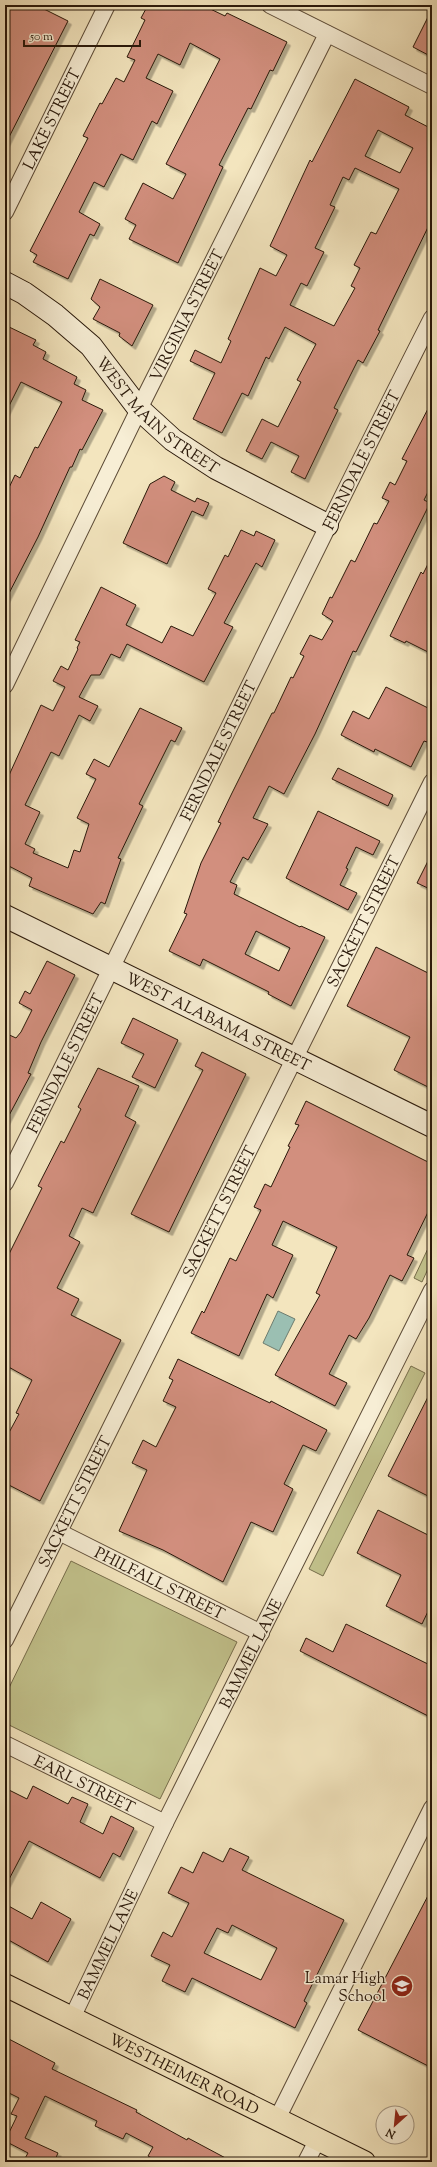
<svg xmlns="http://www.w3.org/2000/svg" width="437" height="2167" font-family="'Sorts Mill Goudy',serif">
<defs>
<filter id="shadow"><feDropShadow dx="3.5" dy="3.5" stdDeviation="0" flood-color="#0004"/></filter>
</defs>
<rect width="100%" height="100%" fill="#f3e5be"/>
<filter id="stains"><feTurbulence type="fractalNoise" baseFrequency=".005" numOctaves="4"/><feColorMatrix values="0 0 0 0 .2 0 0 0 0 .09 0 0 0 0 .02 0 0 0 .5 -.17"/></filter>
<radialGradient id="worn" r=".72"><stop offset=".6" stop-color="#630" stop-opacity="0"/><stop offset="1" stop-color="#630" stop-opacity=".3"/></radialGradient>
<g fill="#c2c28c" stroke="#766d4b">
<polygon points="432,1240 432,1260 422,1282 414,1278"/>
<polygon points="411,1366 425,1373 323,1576 309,1569"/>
<polygon points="71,1561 237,1642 160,1799 5,1723 5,1696"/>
</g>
<polygon fill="#9bbfb2" stroke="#6d7c6f" points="278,1311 295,1319 279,1351 263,1343"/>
<g fill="#d28f7e" stroke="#29180a" fill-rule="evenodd" filter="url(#shadow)">
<polygon points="5,5 36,5 68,21 5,145"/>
<polygon points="148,5 202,5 225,16 227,13 287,42 273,71 270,70 251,109 248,108 219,165 223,167 178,263 129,239 136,225 125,219 143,183 173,199 186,174 166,164 220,59 190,43 180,65 158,54 146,78 173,91 157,124 152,121 133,160 121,154 104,187 94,182 79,212 100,224 94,236 90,234 68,279 33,262 37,255 30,251 88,138 83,136 100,103 102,104 116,78 124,82 135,60 127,57 145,20 141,18"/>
<polygon points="432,9 432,57 413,47"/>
<path d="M355,79L409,107L405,115L432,129V219L378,330L380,331L363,363L358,360L334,408L338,410L305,479L291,472L299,456L271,442L262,459L246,451L262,419L278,427L301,382L297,380L316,344L285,327L269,359L266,357L248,396L242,393L222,433L193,419L215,373L190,361L195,350L221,363L231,341L228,339L260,268L276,276L287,255L270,246L310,160L312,162ZM378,130L413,148L400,173L365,156ZM355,168L399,189L376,234L371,232L354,265L360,268L351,286L355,288L334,326L290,305L301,283L307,286L324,252L315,248L335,207L330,205L343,177L349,180Z"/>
<polygon points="100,279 153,305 132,346 119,336 120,333 93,319 100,307 91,299"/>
<polygon points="5,325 36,340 33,345 46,352 43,359 77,377 74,384 86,390 82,400 103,410 82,450 80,449 72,467 70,467 38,537 5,601 5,496 15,475 20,478 35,447 38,448 62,402 21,382 5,414"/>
<path d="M432,401V484L424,500L430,503L356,652L353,651L315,734L284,794L269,786L253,818L268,824L248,860L243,857L230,882L237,885L234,894L300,927L301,926L325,937L291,1006L268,994L269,992L203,959L200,966L169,951L187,914L184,913L201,863L221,823L218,822L232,793L272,713H274L291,677L293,678L304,656L300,654L310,635L322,640L333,621L322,614L330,597L332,598L351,560L355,562L374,523L377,524L389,501L382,498L390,482L395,485L407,461L402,459ZM256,931L290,948L279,971L245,954Z"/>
<polygon points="164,476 175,482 171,490 195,502 197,498 209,503 203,516 192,511 167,564 123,543 150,484"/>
<polygon points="241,530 254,536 256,531 275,540 262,567 256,563 224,623 233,627 204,682 127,644 120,658 111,654 100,675 91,675 79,697 98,706 90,721 79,715 59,756 51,752 25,805 40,812 25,844 35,849 33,853 68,868 74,850 80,852 89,824 77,818 96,779 86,774 94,759 109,767 140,708 182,728 175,742 171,740 139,804 143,806 118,858 121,859 105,904 101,902 93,914 29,886 32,878 5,864 5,784 41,705 53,711 65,687 53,681 61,666 68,670 78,649 77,648 80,642 75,640 101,587 136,605 126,625 162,643 171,626 193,636 216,593 208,589 225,555 228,557"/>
<polygon points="432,556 432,654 406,641 405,643 390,636 421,572 423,574"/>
<polygon points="386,687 432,710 432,732 427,742 424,741 411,767 375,749 374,752 341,735 353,711 369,719"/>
<polygon points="338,768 393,795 388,806 332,779"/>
<polygon points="318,811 380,841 373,855 356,847 346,868 348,869 340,885 357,893 348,910 286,878"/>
<polygon points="432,853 432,890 417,883"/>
<polygon points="376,947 432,975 432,1089 394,1070 410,1037 347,1006"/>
<polygon points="47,961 75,975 41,1042 28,1073 31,1074 5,1123 5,1033 16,1038 21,1032 32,1010 19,1003 25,991 30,994"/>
<polygon points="133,1018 178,1040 155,1088 132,1077 144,1054 121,1043"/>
<polygon points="202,1052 246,1074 169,1232 131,1214 203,1070 195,1066"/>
<polygon points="98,1068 139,1086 125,1116 136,1122 93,1213 82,1208 69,1236 80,1242 57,1288 79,1299 71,1315 121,1340 40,1501 5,1483 5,1440 19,1414 16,1413 32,1380 5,1365 5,1262 42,1188 38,1186 61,1141 64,1143 81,1109 78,1107"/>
<polygon points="306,1101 432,1164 432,1204 407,1255 414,1258 402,1281 390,1275 369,1318 356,1339 349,1335 329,1374 347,1383 335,1406 275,1375 320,1295 316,1293 337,1247 283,1221 272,1245 293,1255 273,1298 267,1294 239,1356 191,1333 202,1311 204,1313 230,1258 236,1261 261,1210 254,1207 265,1184 271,1187 290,1147 288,1146 299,1125 295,1124"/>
<polygon points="178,1359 270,1403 271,1401 327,1430 316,1451 303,1445 284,1484 293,1489 273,1532 251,1522 223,1582 163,1550 119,1531 147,1470 132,1463 143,1440 156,1447 176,1407 163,1401 173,1380 169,1378"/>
<polygon points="432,1389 432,1498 388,1476"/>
<polygon points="378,1510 432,1537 432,1603 422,1624 386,1606 401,1575 357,1553"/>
<polygon points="346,1624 432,1666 432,1718 300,1651 306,1638 333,1652"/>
<polygon points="33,1786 68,1804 72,1797 88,1804 80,1822 103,1834 111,1816 134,1828 120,1857 113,1853 100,1878 29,1841 5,1887 5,1788 27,1799"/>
<path d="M230,1848L249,1857L242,1870L344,1920L304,2001L307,2003L295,2028L192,1978L185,1992L162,1981L170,1965L151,1956L163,1932L172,1937L189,1903L168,1893L181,1867L193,1873L203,1852L223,1862ZM232,1925L277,1948L261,1980L204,1953L217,1928L228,1933Z"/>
<polygon points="432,1888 432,2068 358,2030"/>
<polygon points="41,1902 71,1919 48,1962 5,1938 5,1904 32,1919"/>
<polygon points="5,2037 55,2063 52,2069 137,2110 136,2112 187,2140 188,2138 233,2162 159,2162 148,2156 153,2147 126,2133 123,2139 95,2126 97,2121 45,2096 25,2138 58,2153 54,2162 23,2162 28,2153 5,2141 17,2116 11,2114 19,2098 5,2091"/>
</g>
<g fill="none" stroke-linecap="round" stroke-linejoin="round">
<g stroke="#5c4b37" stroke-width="18">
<g id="street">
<polyline points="270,5 432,86"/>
<path id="s1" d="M5,212L107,5"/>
<path id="s2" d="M5,685L139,409L327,34"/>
<path id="s3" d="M5,1183C149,896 286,605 432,318"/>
<path id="s4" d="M59,1532L261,1633"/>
<path id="s5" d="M5,1640L432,782"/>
<path id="s6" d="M5,1744L165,1823"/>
<path id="s7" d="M72,2018L165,1823L432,1290"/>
<polyline points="277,2119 432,1808"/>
<polyline points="306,2162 318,2139"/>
</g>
</g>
<g stroke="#29180a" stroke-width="24">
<g id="secondary">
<path id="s8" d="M5,283L24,293L55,315L91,346L139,409L173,440L216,468L327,525"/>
<path id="s9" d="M5,916L432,1126"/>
</g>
</g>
<g stroke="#29180a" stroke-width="24">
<g id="primary">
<path id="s10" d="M5,1985L364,2162"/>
</g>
</g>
<use href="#street" stroke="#f7eed5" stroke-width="16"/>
<use href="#secondary" stroke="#f7eed5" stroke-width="22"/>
<use href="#primary" stroke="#f3e5be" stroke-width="22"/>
</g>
<defs>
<g id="school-disc" transform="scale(1.15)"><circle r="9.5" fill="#8f2418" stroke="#f7eed5"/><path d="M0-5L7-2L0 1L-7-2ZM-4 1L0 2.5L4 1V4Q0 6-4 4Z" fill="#fff"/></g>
</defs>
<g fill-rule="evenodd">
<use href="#school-disc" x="402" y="1986"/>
</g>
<g text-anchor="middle" stroke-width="3" stroke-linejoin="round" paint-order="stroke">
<g font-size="16" fill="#29180a" stroke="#f7eed5">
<text dy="6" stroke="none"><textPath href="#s1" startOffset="104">LAKE STREET</textPath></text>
<text dy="6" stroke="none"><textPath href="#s2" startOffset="412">VIRGINIA STREET</textPath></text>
<text dy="6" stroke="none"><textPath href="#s8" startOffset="204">WEST MAIN STREET</textPath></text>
<text dy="6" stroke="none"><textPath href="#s3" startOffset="806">FERNDALE STREET</textPath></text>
<text dy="6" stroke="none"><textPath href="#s3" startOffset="482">FERNDALE STREET</textPath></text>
<text dy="6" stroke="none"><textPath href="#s5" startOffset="803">SACKETT STREET</textPath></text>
<text dy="6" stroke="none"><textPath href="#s9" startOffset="238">WEST ALABAMA STREET</textPath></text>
<text dy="6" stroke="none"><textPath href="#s3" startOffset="134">FERNDALE STREET</textPath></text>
<text dy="6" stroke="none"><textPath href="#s5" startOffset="479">SACKETT STREET</textPath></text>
<text dy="6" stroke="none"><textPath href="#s5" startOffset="155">SACKETT STREET</textPath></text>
<text dy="6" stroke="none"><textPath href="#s4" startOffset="113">PHILFALL STREET</textPath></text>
<text dy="6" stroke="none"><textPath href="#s7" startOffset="406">BAMMEL LANE</textPath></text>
<text dy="6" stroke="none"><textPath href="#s6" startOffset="89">EARL STREET</textPath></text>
<text dy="6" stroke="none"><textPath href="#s7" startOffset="82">BAMMEL LANE</textPath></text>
<text dy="6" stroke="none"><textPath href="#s10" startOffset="200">WESTHEIMER ROAD</textPath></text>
</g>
<g font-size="16" fill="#29180a" stroke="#f7eed5" text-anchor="end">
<text x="386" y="1983">Lamar High<tspan x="386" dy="18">School</tspan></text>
</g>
</g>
<rect width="437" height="2167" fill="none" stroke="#f3e5be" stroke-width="20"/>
<rect x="6" y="6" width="425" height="2155" fill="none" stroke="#29180a" stroke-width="2"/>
<rect x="10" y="10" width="417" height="2147" fill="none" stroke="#29180a"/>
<g transform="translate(395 2125) rotate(207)"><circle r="19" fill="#f7eed5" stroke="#a59884"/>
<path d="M0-3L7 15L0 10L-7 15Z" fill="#8f2418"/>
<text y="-6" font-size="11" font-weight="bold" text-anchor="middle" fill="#29180a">N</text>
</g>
<path d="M24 40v6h116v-6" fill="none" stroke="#29180a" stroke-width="2"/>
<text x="30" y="40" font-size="12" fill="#29180a" stroke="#f7eed5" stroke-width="3" paint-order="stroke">50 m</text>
<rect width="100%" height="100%" filter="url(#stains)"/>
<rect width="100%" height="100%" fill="url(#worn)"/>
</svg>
